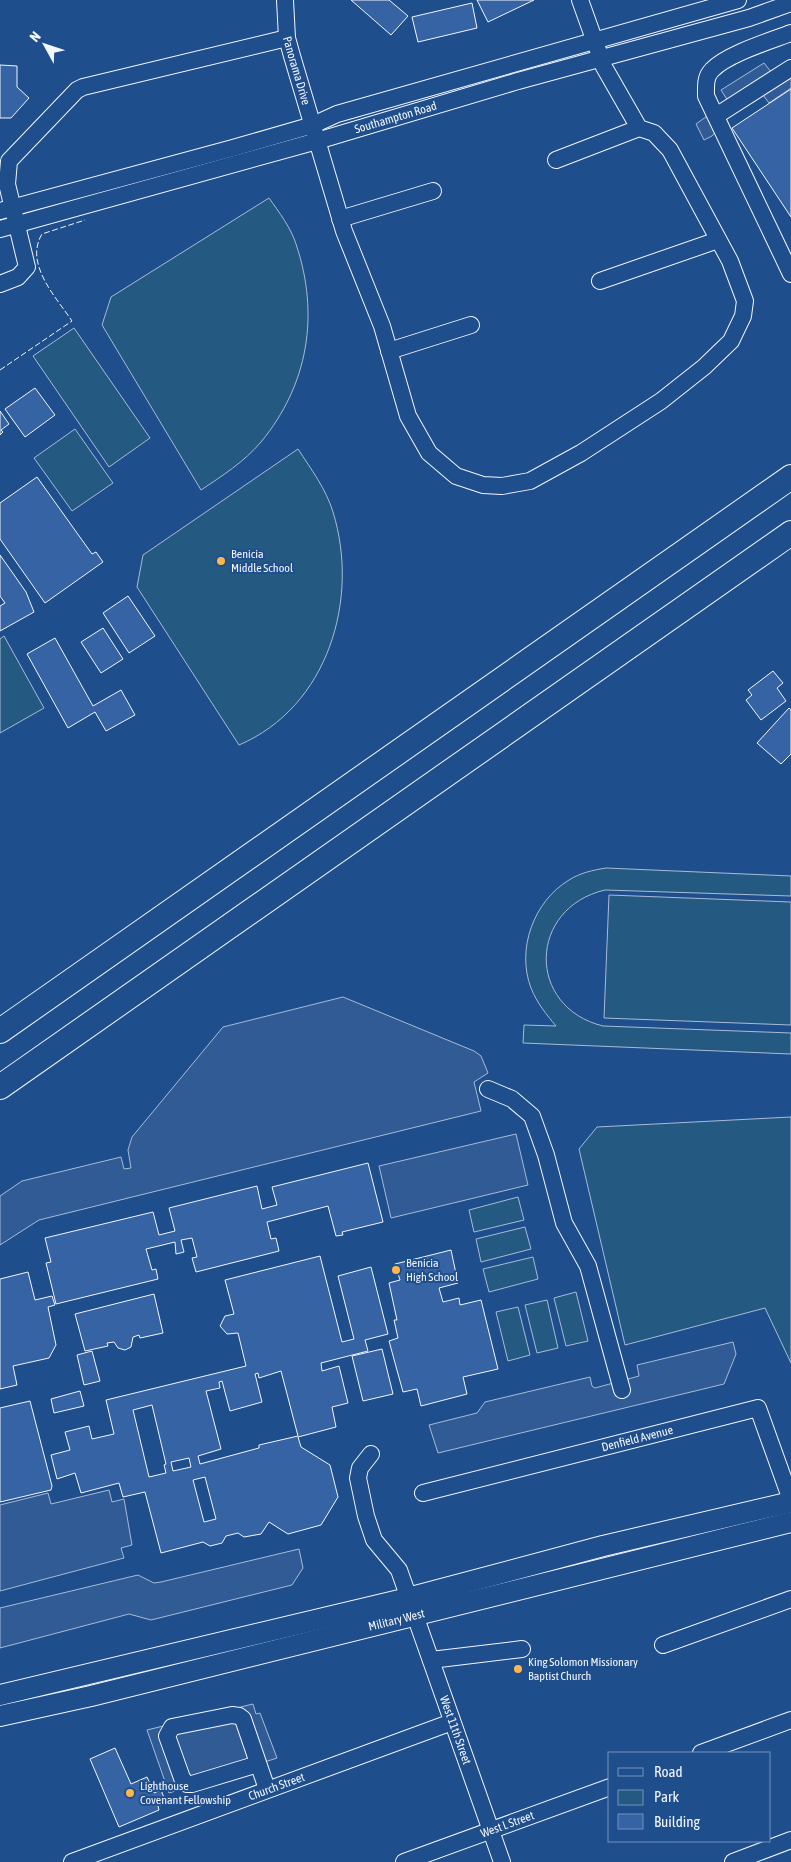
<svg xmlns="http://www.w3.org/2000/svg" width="791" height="1862" font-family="'Asap Condensed',sans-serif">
<rect width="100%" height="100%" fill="#1f4e8c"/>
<g fill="#245a82" stroke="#a8bbd7">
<path d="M269,198C279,212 291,228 296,244C320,315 308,385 261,442C244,462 222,476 201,490L102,325L111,297Z"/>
<polygon points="74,328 150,438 109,467 33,356"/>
<polygon points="75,429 113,483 72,511 34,458"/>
<path d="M298,449C311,469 326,489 333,512C360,599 328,707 239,745L137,587L143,555Z"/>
<polygon points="4,636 44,708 0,733 0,639"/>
<path d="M606,868L791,876V896L605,890C528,908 526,1007 603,1026L791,1033V1054L523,1043L524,1025L556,1026C546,1014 537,1003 531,988C516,949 534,901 569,880C580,873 593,870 606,868Z"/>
<polygon points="609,895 791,902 791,1025 604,1018"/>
<polygon points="791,1117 791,1363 765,1308 625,1345 579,1149 597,1127"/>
<polygon points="518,1197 524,1220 474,1232 469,1210"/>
<polygon points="525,1227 531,1249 481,1262 476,1239"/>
<polygon points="533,1257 538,1279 489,1292 483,1269"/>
<polygon points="576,1292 588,1341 566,1346 554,1298"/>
<polygon points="547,1300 558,1348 537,1353 525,1305"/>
<polygon points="518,1307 530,1355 508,1361 496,1312"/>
</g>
<g fill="#305b95" stroke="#a8bbd7">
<polygon points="764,63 772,73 791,66 791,88 769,103 763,95 728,118 712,136 704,140 696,124 728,101 721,90"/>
<polygon points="343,997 474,1051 481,1056 488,1073 474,1082 481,1111 39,1220 0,1245 0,1196 22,1181 121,1157 124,1169 131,1168 128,1150 132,1137 223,1027"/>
<polygon points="516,1134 528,1185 391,1218 379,1166"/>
<polygon points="733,1342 736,1354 724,1384 438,1453 429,1425 477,1413 485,1402 590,1377 592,1386 595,1388 639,1376 637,1365"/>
<polygon points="109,1490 112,1502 124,1499 132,1545 121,1548 124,1558 0,1591 0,1505 48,1493 51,1504"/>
<polygon points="299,1549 303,1568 292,1585 151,1620 129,1614 0,1648 0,1608 138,1575 154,1583 161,1582"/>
<polygon points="253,1704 256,1714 260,1713 277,1758 169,1793 147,1730"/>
</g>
<g fill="#3563a3" stroke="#f2f6ff" fill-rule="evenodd">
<polygon points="351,0 389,0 408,16 391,35"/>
<polygon points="477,0 534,0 488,22"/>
<polygon points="472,3 477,28 418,42 412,17"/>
<polygon points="0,65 17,66 17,87 29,98 11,118 0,118"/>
<polygon points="791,89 791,217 732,128"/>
<polygon points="35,388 55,415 25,437 5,409"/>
<polygon points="0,411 9,424 1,430 3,432 0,435"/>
<polygon points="37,477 92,554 96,552 103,562 45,603 0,539 0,503"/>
<polygon points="0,555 26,592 34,612 0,631 0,606 5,603 0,596"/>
<polygon points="128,596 155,636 129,653 103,613"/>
<polygon points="103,628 123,659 101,673 81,642"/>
<polygon points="55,638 93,706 121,690 135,715 106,731 95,712 68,728 27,654"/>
<polygon points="773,671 783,683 777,688 786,701 761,720 746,700 752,695 748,690"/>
<polygon points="789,708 791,710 791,754 781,764 757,743"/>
<polygon points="368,1163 383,1222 342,1232 343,1235 336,1236 328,1206 267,1222 271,1239 276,1238 279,1251 196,1272 192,1258 197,1257 192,1238 181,1240 184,1252 176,1254 175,1242 146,1249 152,1270 156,1269 158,1279 56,1304 46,1263 51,1262 45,1238 153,1212 159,1235 175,1231 169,1208 257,1186 262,1209 277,1205 272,1187"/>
<polygon points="451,1250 458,1283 439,1288 443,1302 459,1298 460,1305 481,1300 498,1369 463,1377 467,1394 421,1406 417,1389 403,1392 389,1341 398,1338 394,1320 397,1320 389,1283 400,1280 395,1264"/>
<path d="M320,1256L342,1342L354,1339L338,1276L371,1267L388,1334L365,1340L368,1351L321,1363L322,1371L339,1366L348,1403L332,1407L336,1427L298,1437L301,1447L330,1465L338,1497L321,1525L288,1534L269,1522L261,1534L244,1537L238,1533L226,1536L222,1543L210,1546L203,1542L161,1553L145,1492L123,1497L119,1483L81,1493L75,1473L57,1479L51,1455L70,1450L65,1432L89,1426L92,1439L114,1434L106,1400L246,1366L238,1333L227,1334L220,1326L225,1316L234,1314L225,1280ZM281,1371L298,1436L259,1445V1448L200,1464L198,1456L221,1449L206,1391L220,1388L219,1382L222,1381L230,1411L262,1402L255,1374L258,1373L259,1378ZM152,1405L166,1464L164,1465L166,1473L149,1477L133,1410ZM189,1458L191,1467L173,1471L171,1462ZM205,1477L216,1519L204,1522L193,1480Z"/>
<polygon points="28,1272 35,1300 52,1296 55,1305 48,1307 56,1345 49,1358 13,1366 17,1385 0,1389 0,1279"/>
<polygon points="154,1294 163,1333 140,1338 139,1335 133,1337 131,1347 125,1350 118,1348 114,1342 107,1343 108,1346 85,1351 75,1314"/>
<polygon points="382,1349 393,1394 363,1401 352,1356"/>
<polygon points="92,1351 100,1381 84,1385 77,1355"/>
<polygon points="80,1391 84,1406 54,1413 51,1399"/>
<polygon points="30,1401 52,1486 51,1490 0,1502 0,1408"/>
<polygon points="115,1748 131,1784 147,1777 154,1793 161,1790 166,1803 158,1806 159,1810 119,1827 90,1759"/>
</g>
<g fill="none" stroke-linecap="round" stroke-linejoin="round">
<g stroke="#f2f6ff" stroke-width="18">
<g id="minor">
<path id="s1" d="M285,0L287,38L292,56L344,231L382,326L408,416L429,453L456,476L483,485L502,486L530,481L581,453L661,401L704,367L731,341L743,316L745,301L730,261L670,150L654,133L639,128L604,67L580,0"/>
<path d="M791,33C770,41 727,54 712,70C705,77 706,86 706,96L791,274"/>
<polyline points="716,116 791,68"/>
<polyline points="556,160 639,128"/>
<polyline points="0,211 233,148 313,125 337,114 738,0"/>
<polyline points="340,219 433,191"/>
<path id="s2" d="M0,229L317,141L518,81L749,18L791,3"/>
<polyline points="600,281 718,240"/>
<polyline points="0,284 18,277 27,267 7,184 9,161 77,90 83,87 287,38"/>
<polyline points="389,351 471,325"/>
<polyline points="488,1089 512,1099 532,1116 546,1155 564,1223 588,1266 622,1390"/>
<path id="s3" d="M371,1454L360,1468L358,1478L366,1516L374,1540L399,1570L502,1862"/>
<path id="s4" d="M423,1493L758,1408L791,1500"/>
<polyline points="663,1645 791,1599"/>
<polyline points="431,1660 522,1649"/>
<polyline points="701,1753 791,1720"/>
<polyline points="258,1764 192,1784 187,1784 182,1778 167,1736 172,1727 232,1715 239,1716 243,1719 267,1789"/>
<path id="s5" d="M72,1862L452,1722"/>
<path id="s6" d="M404,1862L610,1787"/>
<polyline points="733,1862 791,1840"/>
</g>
</g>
<g stroke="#f2f6ff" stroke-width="22">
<g id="major">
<polyline points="0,1695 408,1598 603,1546 791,1502"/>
<path id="s7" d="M0,1716L91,1696L791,1522"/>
</g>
</g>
<g stroke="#f2f6ff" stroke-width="26">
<g id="highway">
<polyline points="0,1031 791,477"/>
<polyline points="0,1087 791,533"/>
</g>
</g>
<use href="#minor" stroke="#1f4e8c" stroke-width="16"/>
<use href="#major" stroke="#1f4e8c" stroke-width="20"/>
<use href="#highway" stroke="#1f4e8c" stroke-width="24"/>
<path stroke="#f2f6ff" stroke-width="1" stroke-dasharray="6 2.5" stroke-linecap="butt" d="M0,370L72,321C56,297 24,264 42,234L85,220"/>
</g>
<g fill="#ffb74d" stroke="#1f4e8c" stroke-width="2">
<circle cx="221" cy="561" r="5"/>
<circle cx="396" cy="1270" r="5"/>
<circle cx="518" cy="1669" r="5"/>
<circle cx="130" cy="1793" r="5"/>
</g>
<g text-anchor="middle" stroke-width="4" stroke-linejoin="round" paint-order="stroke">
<g font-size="12" fill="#f2f6ff" stroke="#1f4e8c">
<text dy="4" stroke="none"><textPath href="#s1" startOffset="72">Panorama Drive</textPath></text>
<text dy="4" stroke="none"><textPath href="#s2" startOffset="411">Southampton Road</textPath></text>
<text dy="4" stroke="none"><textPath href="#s4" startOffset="221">Denfield Avenue</textPath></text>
<text dy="4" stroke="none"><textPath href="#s7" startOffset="408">Military West</textPath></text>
<text dy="4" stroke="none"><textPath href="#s3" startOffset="301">West 11th Street</textPath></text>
<text dy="4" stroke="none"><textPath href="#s5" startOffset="218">Church Street</textPath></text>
<text dy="4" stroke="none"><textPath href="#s6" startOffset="110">West L Street</textPath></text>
</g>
<g font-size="12" fill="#f2f6ff" stroke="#1f4e8c" text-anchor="start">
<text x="231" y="558">Benicia<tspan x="231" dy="14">Middle School</tspan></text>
<text x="406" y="1267">Benicia<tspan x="406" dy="14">High School</tspan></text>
<text x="528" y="1666">King Solomon Missionary<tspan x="528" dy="14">Baptist Church</tspan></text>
<text x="140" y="1790">Lighthouse<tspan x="140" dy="14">Covenant Fellowship</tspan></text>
</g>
</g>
<rect x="608" y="1752" width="162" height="90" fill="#1f4e8c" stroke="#7391ba"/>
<rect x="618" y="1768" width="25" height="8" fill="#1f4e8c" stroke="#7391ba"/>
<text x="654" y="1777" font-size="15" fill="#f2f6ff">Road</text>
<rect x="618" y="1790" width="25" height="15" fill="#245a82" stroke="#7391ba"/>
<text x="654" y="1802" font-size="15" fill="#f2f6ff">Park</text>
<rect x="618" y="1814" width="25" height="15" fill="#3563a3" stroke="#7391ba"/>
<text x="654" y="1827" font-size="15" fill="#f2f6ff">Building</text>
<g transform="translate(45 45) rotate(310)" stroke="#1f4e8c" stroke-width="4" paint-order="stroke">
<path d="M0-4L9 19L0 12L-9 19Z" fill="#f2f6ff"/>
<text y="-8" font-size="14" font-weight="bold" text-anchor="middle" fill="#f2f6ff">N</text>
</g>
</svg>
